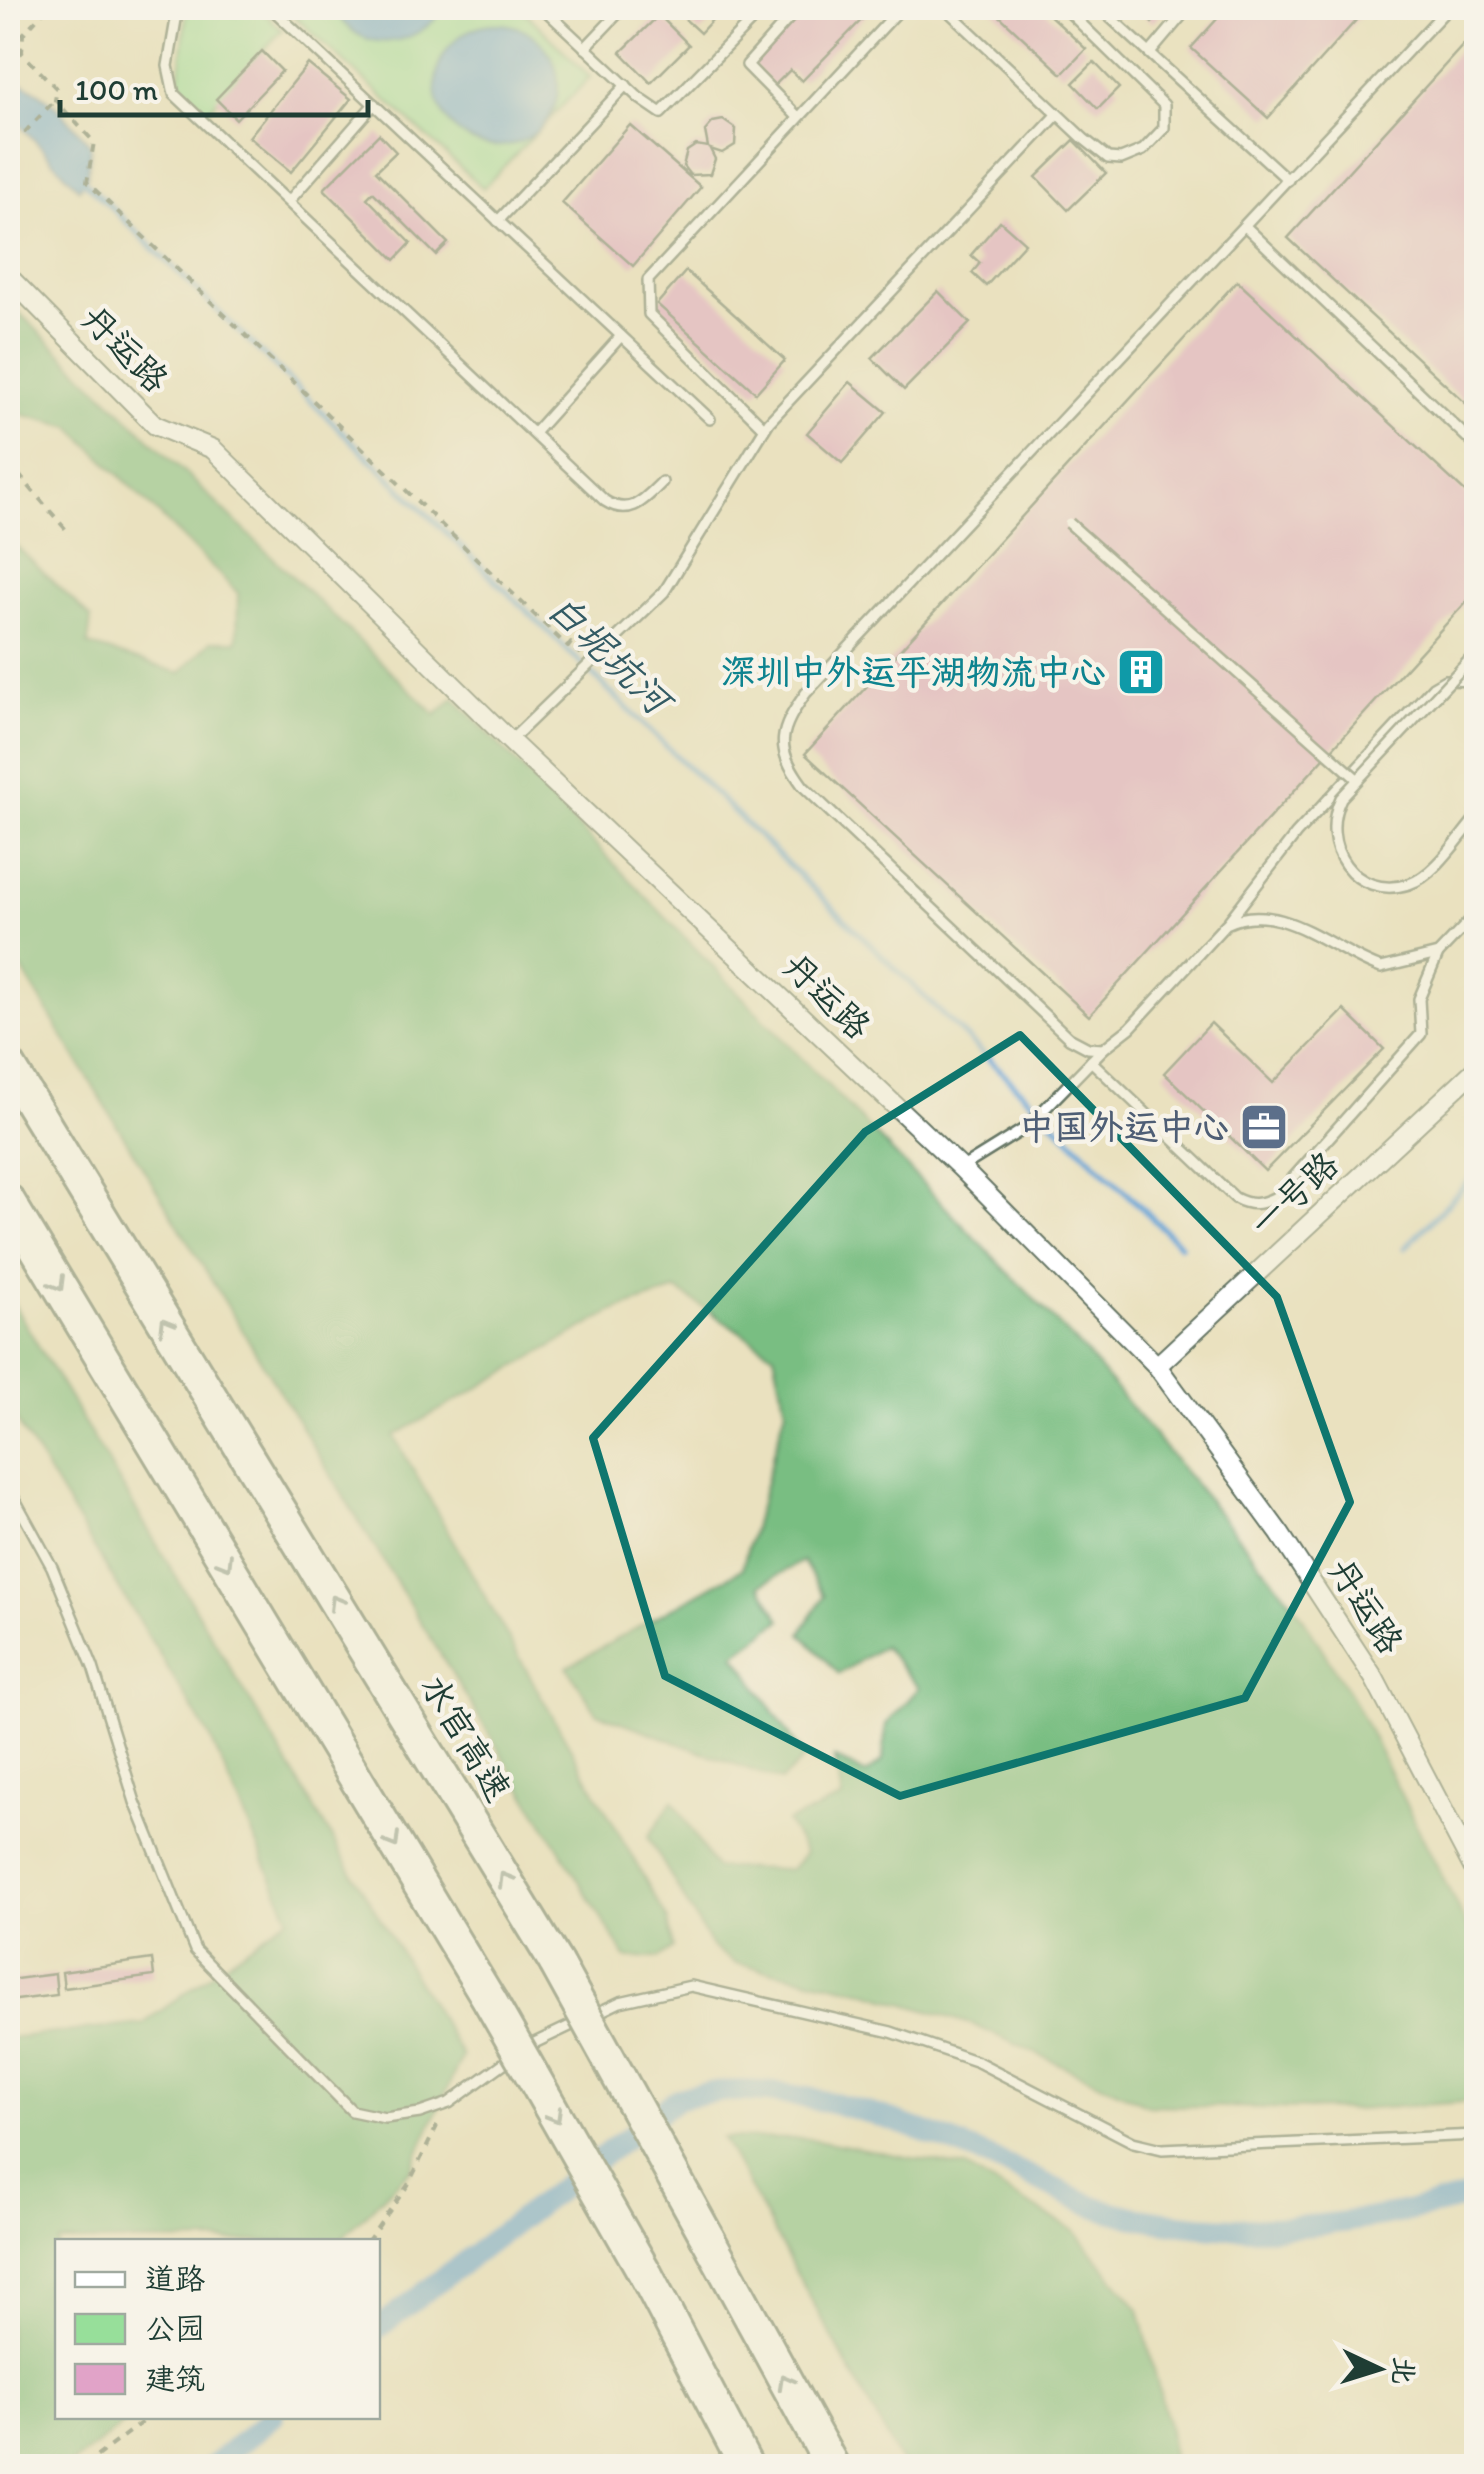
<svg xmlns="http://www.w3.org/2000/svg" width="1484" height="2474" font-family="Itim,'LXGW WenKai TC',sans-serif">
<rect width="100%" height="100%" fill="#f7f3e8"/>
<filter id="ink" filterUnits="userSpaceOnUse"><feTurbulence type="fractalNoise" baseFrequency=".01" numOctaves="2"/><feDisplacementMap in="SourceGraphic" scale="20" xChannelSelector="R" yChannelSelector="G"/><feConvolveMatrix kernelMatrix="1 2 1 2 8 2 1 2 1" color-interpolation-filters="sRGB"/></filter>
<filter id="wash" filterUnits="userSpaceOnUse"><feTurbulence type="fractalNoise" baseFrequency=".0048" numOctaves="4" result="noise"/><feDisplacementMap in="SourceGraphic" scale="40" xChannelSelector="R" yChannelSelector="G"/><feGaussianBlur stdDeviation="2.25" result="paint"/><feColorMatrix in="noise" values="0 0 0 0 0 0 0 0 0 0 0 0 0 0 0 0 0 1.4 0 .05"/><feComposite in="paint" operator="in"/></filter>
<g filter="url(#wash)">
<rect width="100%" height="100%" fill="#eae1bf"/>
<g fill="#97df9a" stroke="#5b8e67" stroke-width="2.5">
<polygon points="187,8 259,8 282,30 207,112 179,81"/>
<polygon points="285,8 521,8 590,77 483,188"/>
</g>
<g fill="#79be82" stroke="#4c7e5b" stroke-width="2.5">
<polygon points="8,302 436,715 454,698 1086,1353 1297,1608 1353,1699 1476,1944 1476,2101 1353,2110 1148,2105 974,2025 860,1990 735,1963 712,1947 648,1837 673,1800 715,1868 791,1869 805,1853 787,1822 842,1799 835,1758 866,1774 883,1761 886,1725 919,1688 883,1646 839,1674 801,1633 824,1596 803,1561 760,1585 781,1620 735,1654 805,1758 781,1781 597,1713 567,1667 742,1569 786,1409 774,1354 677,1290 614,1311 394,1436 668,1920 673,1948 659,1958 626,1958 8,947 8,545 16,546 91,618 88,645 180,673 211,641 237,641 238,593 71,427 8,411"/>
<polygon points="8,1295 462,2056 411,2169 339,2241 58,2242 58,2416 133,2417 69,2466 8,2466 8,2038 143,2024 289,1917 210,1737 8,1407"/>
<polygon points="722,2138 811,2139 965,2168 1075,2231 1139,2309 1169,2430 1173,2466 903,2466"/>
</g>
<g fill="#62a2d5" stroke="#407084" stroke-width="2.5">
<path d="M334,8H444C417,48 359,57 334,8Z"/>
<circle cx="497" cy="85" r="61"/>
<path d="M8,79C46,88 66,117 91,145L87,176L79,189L16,120L8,119Z"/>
</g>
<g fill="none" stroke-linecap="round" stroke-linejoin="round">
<g stroke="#62a2d5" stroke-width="6">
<polyline points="80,177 1180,1245"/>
<polyline points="1405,1248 1476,1174"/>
</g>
<g stroke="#62a2d5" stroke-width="22">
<path d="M378,2328L677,2099C781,2069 924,2129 1019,2171C1050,2185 1084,2205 1117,2213C1238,2241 1358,2227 1476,2195"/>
<polyline points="213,2466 273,2416"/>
</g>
</g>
<g id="blocks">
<g fill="#e1a3c8">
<polygon points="673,8 723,8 700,33"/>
<polygon points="805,8 873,8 802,81 790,70 774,86 751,63"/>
<polygon points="991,8 1042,8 1086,49 1062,74"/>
<polygon points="1136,8 1167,8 1152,23"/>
<polygon points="1227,8 1367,8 1268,118 1191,48"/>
<polygon points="659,15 689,45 651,83 621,52"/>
<polygon points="1476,31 1476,413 1288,238"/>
<polygon points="262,51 282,71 236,119 216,99"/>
<polygon points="1094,62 1119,88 1098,109 1073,83"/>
<polygon points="308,64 351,99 291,172 249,137"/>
<polygon points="723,120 736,129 735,145 722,153 710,149 715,159 710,174 690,175 683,166 687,151 696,145 708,147 705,131 713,122"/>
<polygon points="630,125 701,187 633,266 562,203"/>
<polygon points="379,134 396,152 376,171 448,243 436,255 373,192 367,198 411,243 395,260 324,189"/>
<polygon points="1074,140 1106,173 1068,210 1036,177"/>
<polygon points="1000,221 1025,243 986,286 972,273 980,263 971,255"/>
<polygon points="686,271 785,360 756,393 657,304"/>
<polygon points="1237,281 1476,502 1476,591 1089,1016 805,754"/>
<polygon points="938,291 970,323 904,390 872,358"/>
<polygon points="850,382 886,412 842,463 807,433"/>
<polygon points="1344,1010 1384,1049 1265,1171 1164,1073 1211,1023 1273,1083"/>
<polygon points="152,1959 154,1976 64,1988 62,1972"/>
<polygon points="55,1974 57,1995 8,2001 8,1980"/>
</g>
</g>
</g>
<g filter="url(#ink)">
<use href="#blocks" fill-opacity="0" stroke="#667665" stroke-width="2.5"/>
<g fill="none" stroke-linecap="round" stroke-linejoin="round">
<g stroke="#667665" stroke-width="14">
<g id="service">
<path d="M178,8L168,66L174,94L605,501C630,517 644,500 662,482"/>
<polyline points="271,8 710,419"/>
<polyline points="543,8 639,98 661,113 764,8"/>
<polyline points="945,8 1084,139 1108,158 1121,159 1143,150 1164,128 1164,105 1065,8"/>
<polyline points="1100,8 1288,180"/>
<path d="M1448,8L806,693C779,731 774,747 803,786L1069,1038L1088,1048L1103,1049L1130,1028L1226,924C1279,897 1332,951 1381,968L1438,954L1476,914"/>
<polyline points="585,48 623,8"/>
<polyline points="1150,53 1188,8"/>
<polyline points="797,116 747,65 798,8"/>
<polyline points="289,201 374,104"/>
<polyline points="498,221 626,85"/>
<polyline points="1245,226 1476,446"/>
<polyline points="764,428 649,314 648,280 901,8"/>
<polyline points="535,432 621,336"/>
<polyline points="510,741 664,592 769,422 1057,115"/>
<polyline points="1228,922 1296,834 1433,687 1445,680 1476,681"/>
<path d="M1091,1061L1235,1198C1250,1206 1261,1205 1276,1197L1421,1034L1419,999L1438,954"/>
<polyline points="961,1168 1027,1127 1103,1049"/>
<polyline points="8,1487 52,1567 93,1667 135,1802 195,1950 352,2111 385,2118 420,2113 449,2103 526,2047 620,2002 691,1986 891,2032 978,2062 1133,2142 1162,2149 1476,2135"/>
</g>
</g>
<g stroke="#667665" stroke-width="22">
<g id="minor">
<polyline points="8,276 155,425 213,449 510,741 961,1168 1157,1366 1280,1534 1374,1678 1476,1873"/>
<polyline points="1157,1366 1476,1069"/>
</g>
</g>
<g stroke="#667665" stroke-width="38">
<g id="motorway">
<polyline points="8,1065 556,1963"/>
<polyline points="8,1201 490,2001"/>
<polyline points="707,2237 832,2466"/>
<polyline points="646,2275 746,2466"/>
</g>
</g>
<g stroke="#667665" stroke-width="4" stroke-dasharray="8 8" stroke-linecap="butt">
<polyline points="47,8 23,34 22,53 57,89 55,100 94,142 87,182 568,647 571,643 581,654"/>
<polyline points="8,134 25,132 54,101"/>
<polyline points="8,462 68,532"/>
<polyline points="367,2242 408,2185 440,2120"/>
<polyline points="84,2466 150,2416"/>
</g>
<use href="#service" stroke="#fff" stroke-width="9"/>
<use href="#minor" stroke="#fff" stroke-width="18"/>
<use href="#motorway" stroke="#fff" stroke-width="32"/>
<g stroke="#667665" stroke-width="14" stroke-linecap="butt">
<g id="service-bridge">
<polyline points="1069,523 1357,779"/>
<path d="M1476,653L1341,798C1318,845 1354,901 1409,884C1435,876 1459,837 1476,818"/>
</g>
</g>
<g stroke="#667665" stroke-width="38" stroke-linecap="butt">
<g id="motorway-bridge">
<polyline points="556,1963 707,2237"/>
<polyline points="490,2001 646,2275"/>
</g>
</g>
<use href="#service-bridge" stroke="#fff" stroke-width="9"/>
<use href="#motorway-bridge" stroke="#fff" stroke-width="32"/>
</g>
<defs><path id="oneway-chevron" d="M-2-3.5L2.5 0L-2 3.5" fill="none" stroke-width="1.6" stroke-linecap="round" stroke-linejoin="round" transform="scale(2.5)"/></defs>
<g stroke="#8f9e9a">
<use href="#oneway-chevron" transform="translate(58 1284) rotate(59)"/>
<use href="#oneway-chevron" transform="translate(166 1325) rotate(-121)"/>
<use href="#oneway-chevron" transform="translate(226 1563) rotate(59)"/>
<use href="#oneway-chevron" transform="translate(336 1602) rotate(-121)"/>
<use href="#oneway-chevron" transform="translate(393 1841) rotate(59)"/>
<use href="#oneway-chevron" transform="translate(505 1879) rotate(-121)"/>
<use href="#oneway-chevron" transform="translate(555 2116) rotate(60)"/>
<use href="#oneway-chevron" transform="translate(785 2381) rotate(-119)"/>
</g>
</g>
<path d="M0 0H1484V2474H0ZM1020,1035L1277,1297L1350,1502L1245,1698L900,1796L665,1676L593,1438L865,1132Z" fill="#eae1bf" fill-opacity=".55" fill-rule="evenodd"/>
<path fill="none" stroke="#0f766e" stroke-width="8" stroke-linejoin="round" d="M1020,1035L1277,1297L1350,1502L1245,1698L900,1796L665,1676L593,1438L865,1132Z"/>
<defs>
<g id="building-square" transform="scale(2.5)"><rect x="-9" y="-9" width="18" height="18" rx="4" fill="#0f9aa8" stroke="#f7f3e8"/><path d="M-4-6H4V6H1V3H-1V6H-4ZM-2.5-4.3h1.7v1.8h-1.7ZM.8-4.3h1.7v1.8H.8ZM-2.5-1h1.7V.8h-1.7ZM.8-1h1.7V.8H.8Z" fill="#fff"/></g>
<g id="office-square" transform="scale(2.5)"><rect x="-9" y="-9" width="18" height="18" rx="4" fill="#5c6f8a" stroke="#f7f3e8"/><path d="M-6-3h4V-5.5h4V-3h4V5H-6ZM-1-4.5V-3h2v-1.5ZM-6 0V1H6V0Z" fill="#fff"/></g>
</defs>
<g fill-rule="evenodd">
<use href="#building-square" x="1141" y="672"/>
<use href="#office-square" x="1264" y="1127"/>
</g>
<g text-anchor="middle" stroke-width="9" stroke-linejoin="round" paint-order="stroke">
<g font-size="35" fill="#1f3d34" stroke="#f7f3e8">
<text transform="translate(125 349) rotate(45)" y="12">丹运路</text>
<text transform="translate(827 996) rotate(44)" y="12">丹运路</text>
<text transform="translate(1294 1194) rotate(-43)" y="12">一号路</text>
<text transform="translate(1366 1606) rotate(57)" y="12">丹运路</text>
<text transform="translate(466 1738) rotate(59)" y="12">水官高速</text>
</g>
<g font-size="35" font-weight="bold" fill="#0d838f" stroke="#f7f3e8" text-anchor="end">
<text x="1106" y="684">深圳中外运平湖物流中心</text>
</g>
<g font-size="35" font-weight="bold" fill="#4e5e75" stroke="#f7f3e8" text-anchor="end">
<text x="1229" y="1139">中国外运中心</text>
</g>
<g font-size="38" font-style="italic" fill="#335b64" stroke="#f7f3e8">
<text transform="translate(609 654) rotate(44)" y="13">白坭坑河</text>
</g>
</g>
<rect width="1484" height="2474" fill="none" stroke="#f7f3e8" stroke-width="40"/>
<rect x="55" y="2239" width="325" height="180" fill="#f7f3e8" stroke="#a1aaa0" stroke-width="2.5"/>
<rect x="75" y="2272" width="50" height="15" fill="#ffffff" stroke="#a1aaa0" stroke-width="2.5"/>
<text x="145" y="2289" font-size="30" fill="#1f3d34">道路</text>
<rect x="75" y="2314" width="50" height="30" fill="#97df9a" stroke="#a1aaa0" stroke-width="2.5"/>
<text x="145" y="2339" font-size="30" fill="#1f3d34">公园</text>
<rect x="75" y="2364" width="50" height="30" fill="#e1a3c8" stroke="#a1aaa0" stroke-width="2.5"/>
<text x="145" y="2389" font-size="30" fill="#1f3d34">建筑</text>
<g transform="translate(1379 2369) rotate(94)" stroke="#f7f3e8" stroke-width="8" paint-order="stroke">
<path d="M0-8L18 38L0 25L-18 38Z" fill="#1f3d34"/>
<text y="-15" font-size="28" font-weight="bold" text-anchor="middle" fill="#1f3d34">北</text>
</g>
<path d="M60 100v15h308v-15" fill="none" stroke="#1f3d34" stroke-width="5"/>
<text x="75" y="100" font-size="30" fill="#1f3d34" stroke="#f7f3e8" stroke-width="8" paint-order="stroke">100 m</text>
</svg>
